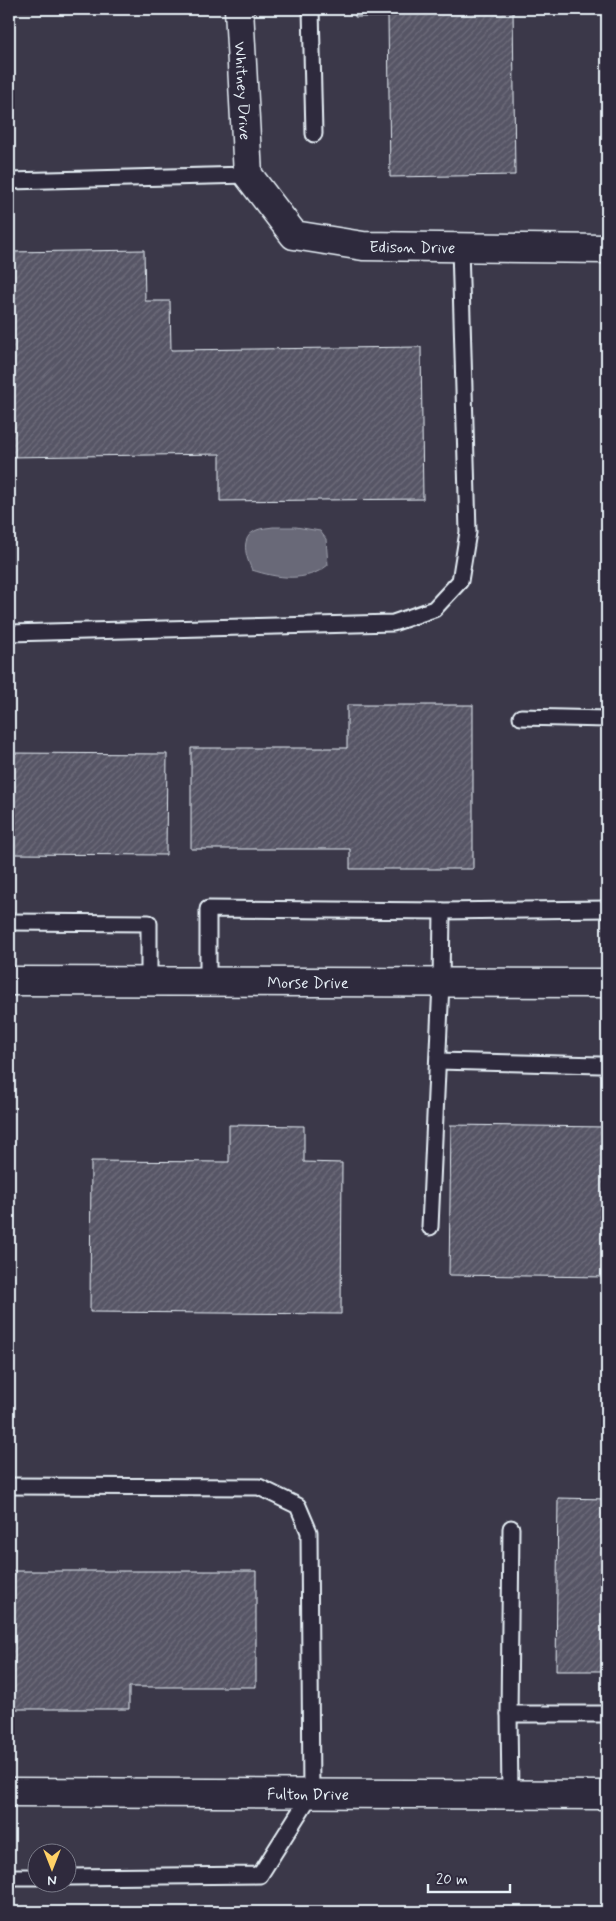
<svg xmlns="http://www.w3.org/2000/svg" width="616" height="1921" font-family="Mynerve,sans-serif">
<defs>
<pattern id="building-hatch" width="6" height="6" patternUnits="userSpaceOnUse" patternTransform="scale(1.25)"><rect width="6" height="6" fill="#575565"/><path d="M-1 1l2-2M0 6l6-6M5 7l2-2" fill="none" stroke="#6f6e7c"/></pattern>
</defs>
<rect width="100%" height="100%" fill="#2f2a3d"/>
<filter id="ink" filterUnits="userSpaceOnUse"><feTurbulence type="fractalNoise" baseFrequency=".02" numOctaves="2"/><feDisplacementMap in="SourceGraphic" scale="10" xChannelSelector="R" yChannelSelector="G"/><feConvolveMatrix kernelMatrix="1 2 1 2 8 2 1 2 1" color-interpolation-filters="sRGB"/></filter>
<g filter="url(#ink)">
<path fill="#3b3749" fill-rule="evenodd" d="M9,9H607V1912H9ZM38,1854H68V1884H38Z"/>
<path fill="#696978" stroke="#9c9fab" d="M273,527H296L320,531L326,539L328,565C306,583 277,578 252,570C246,557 239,537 257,530C261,528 268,528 273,527Z"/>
<g fill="url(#building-hatch)" stroke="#e8f1f8">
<polygon points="354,9 513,9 515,175 390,177 388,17 355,17"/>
<polygon points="144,250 145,301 170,301 171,350 421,347 423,499 220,501 220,454 9,457 9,252"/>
<polygon points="347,705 473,705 473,869 350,869 350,849 191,849 191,748 347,748"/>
<polygon points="9,753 167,754 166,855 9,854"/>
<polygon points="229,1125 304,1126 304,1162 342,1163 341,1314 90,1312 91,1161 229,1162"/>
<polygon points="451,1125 607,1127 607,1277 449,1275"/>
<polygon points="558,1498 607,1499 607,1671 556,1671"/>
<polygon points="9,1571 256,1571 256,1687 129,1687 129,1709 9,1709"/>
</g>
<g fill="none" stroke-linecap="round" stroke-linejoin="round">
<g stroke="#e8f1f8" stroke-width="19">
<g id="service">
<polyline points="311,9 314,134"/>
<polyline points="9,181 248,175"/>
<polyline points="9,633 393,623 434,609 460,581 468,532 460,247"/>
<polyline points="521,717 607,719"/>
<polyline points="9,922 149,923 149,982"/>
<polyline points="208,982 208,909 442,911 607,909"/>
<polyline points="438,1061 600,1065"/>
<polyline points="430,1227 441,983 442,911"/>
<polyline points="9,1486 259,1487 298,1506 309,1532 311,1794 260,1875 68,1877"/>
<polyline points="511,1528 509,1714 607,1714"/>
<polyline points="509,1714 510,1795"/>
<polyline points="9,1877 38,1877"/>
</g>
</g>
<g stroke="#e8f1f8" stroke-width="31">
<g id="minor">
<path id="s1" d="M239,9L248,175L294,235L363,246L607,249"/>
<path id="s2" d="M9,981L607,983"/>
<path id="s3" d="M9,1792L607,1795"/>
</g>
</g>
<use href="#service" stroke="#2f2a3d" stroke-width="15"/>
<use href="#minor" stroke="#2f2a3d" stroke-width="28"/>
</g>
</g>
<g text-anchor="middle" stroke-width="4" stroke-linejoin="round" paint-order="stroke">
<g font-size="16" fill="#e8f1f8" stroke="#2f2a3d">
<text dy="6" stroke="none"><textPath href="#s1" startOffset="82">Whitney Drive</textPath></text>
<text dy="6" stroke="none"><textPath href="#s1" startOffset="361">Edison Drive</textPath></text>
<text dy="6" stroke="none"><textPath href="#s2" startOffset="299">Morse Drive</textPath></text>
<text dy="6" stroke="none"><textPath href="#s3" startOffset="299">Fulton Drive</textPath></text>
</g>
</g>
<rect width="616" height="1921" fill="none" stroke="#2f2a3d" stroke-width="30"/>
<rect x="15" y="15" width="586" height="1891" fill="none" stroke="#e8f1f8" stroke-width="2" filter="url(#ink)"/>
<g transform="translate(52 1868) rotate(180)"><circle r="24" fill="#2f2a3d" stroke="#797a88"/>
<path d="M0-4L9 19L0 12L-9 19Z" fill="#ffd166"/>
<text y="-8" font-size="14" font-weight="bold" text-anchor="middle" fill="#e8f1f8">N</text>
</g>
<path d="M428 1884v8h82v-8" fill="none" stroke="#e8f1f8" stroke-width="2.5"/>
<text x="436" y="1884" font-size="15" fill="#e8f1f8" stroke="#2f2a3d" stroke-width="4" paint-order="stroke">20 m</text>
</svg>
